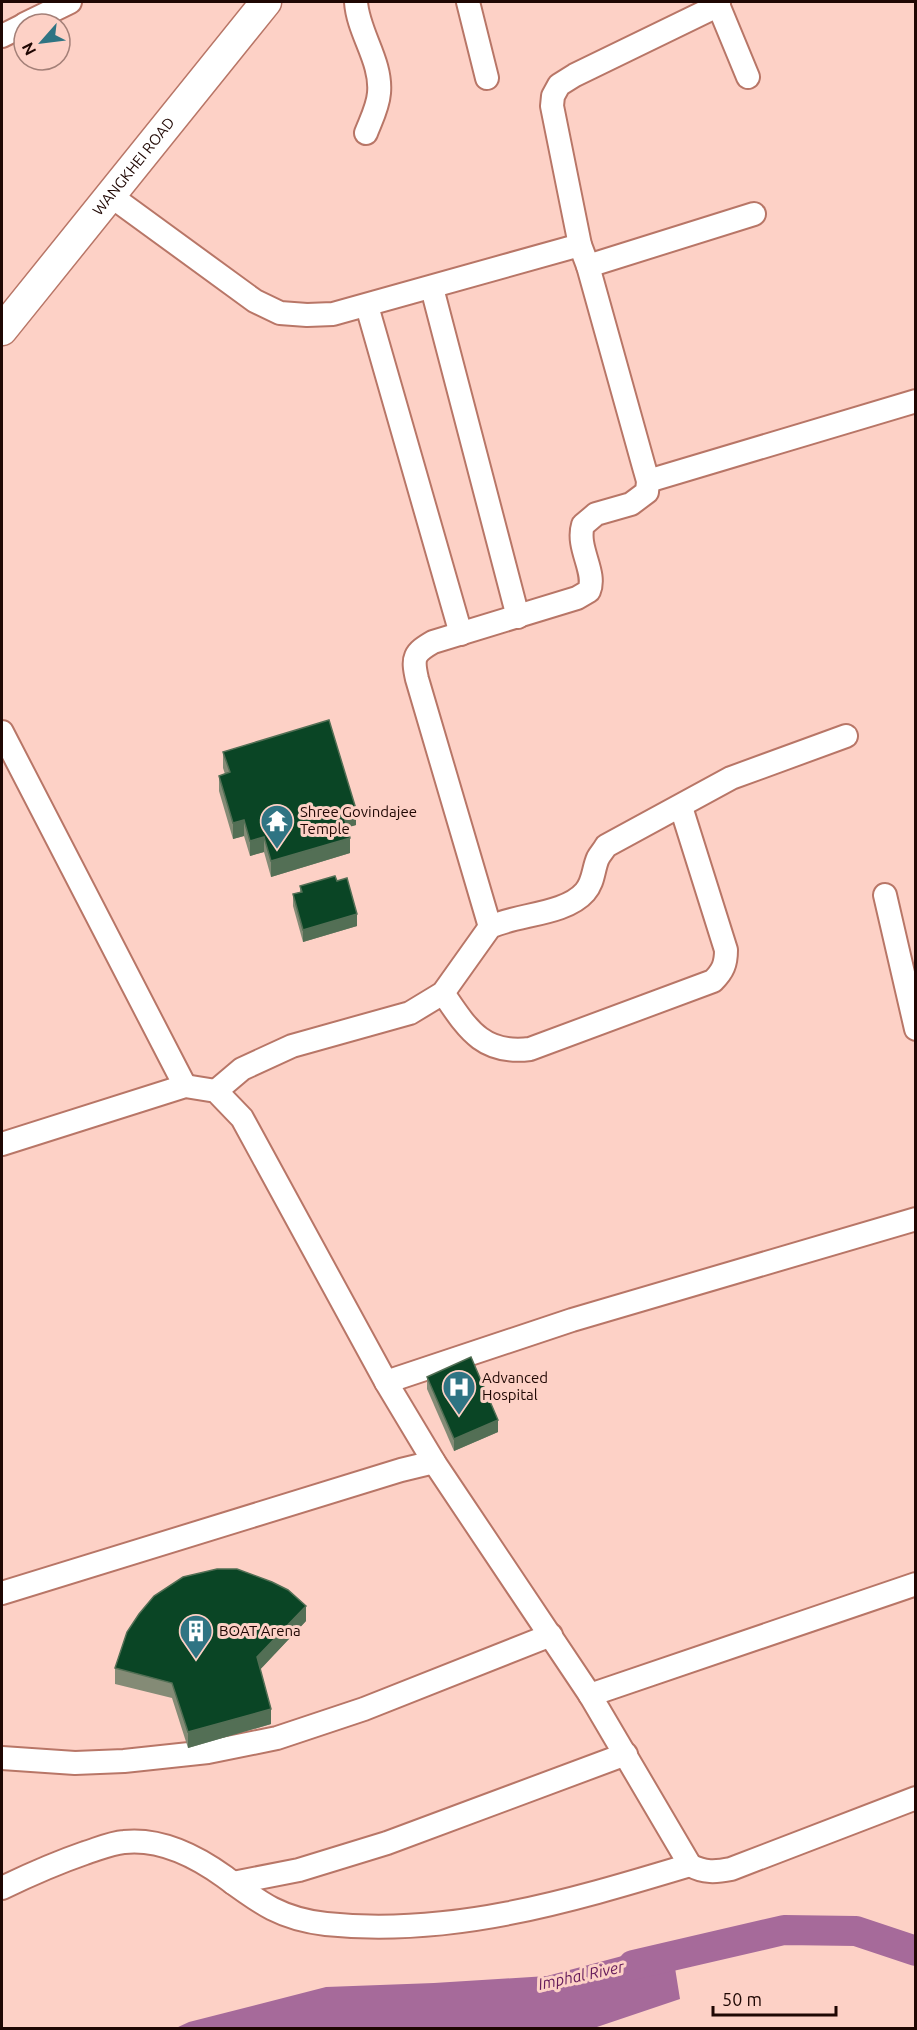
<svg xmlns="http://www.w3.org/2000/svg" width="917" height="2030" font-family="Ubuntu,sans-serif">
<rect width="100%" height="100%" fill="#fdd1c6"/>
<polygon fill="#a66a9a" points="671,1943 680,1999 594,2028 176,2028 189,2022 326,1987 434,1983 547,1976"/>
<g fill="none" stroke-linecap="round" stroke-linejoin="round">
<polyline stroke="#a66a9a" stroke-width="30" points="633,1965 784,1930 856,1931 916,1951"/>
<g stroke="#b87667" stroke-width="26">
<g id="minor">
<path d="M356,2C358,33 382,61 379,93C378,107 371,120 366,133"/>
<polyline points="468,2 487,78"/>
<polyline points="717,2 748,77"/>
<polyline points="25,24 70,2"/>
<polyline points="2,36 24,25"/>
<polyline points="111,196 255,301 280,313 307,315 333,314 580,245"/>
<polyline points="588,266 754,214"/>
<polyline points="432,288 518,617"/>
<polyline points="367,306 461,634"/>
<polyline points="648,481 916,401"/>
<polyline points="2,732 185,1086"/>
<polyline points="885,895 916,1029"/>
<path d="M490,927L417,679C412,657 414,653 433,642L577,598L589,591C597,572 576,548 583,525L596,514L631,504L647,492L648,481L644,467L588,266L580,245L552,106L553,96L559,85L575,75L719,5"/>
<path d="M443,993C467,1028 482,1055 530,1049L713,981C723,971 726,964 726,950L681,807"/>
<path d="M216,1091L242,1069L292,1046L410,1013L443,993L490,927C517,914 565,915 585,892C594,882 593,869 598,858C600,854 604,850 606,846L731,778L846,736"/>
<path d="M2,1144L185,1086L216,1091L242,1118L386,1382L434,1462L590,1695L690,1865C704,1873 716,1872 731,1869L916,1798"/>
<polyline points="386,1382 572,1320 916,1219"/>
<polyline points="2,1593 401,1470 434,1462"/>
<polyline points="590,1695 916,1584"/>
<polyline points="2,1758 75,1763 124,1761 208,1752 277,1738 364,1709 551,1635"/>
<polyline points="233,1883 299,1870 387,1843 626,1754"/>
<path d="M2,1888C29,1875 56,1863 85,1853C98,1849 111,1843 124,1842C161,1838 196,1856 225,1877C260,1903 281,1919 326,1924C452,1937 570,1901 690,1865"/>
</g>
</g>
<g stroke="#b87667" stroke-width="33">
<g id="major">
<path id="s1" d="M2,330L266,2"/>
</g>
</g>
<use href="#minor" stroke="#fff" stroke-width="22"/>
<use href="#major" stroke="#fff" stroke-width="30"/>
</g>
<g fill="#848b76">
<polygon points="223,752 356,825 347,827 350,853 271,877 264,852 250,856 244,836 233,839 219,791 219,776 225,774 223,768"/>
<polygon points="300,886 357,926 303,942 293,906 293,894 300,892"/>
<polygon points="427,1377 498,1432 454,1451 427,1389"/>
<polygon points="306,1621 260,1669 271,1724 188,1748 172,1698 115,1684 115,1668"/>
</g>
<g fill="#536f55">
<polygon points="356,809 356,825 343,829 343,813"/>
<polygon points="244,820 244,836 233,839 233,823"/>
<polygon points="264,837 264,852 250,856 250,841"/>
<polygon points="350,838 350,853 271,877 271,861"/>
<polygon points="357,914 357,926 303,942 303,930"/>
<polygon points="498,1420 498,1432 454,1451 454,1439"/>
<polygon points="306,1606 306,1621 257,1673 257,1657"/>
<polygon points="271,1709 271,1724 188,1748 188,1732"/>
</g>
<g fill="#0a4525" stroke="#536f55" stroke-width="1.5">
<polygon points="329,720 356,809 343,813 350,838 271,861 264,837 250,841 244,820 233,823 219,776 230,772 223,752"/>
<polygon points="335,876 337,881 347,878 357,914 303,930 293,894 302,892 300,886"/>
<polygon points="471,1357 498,1420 454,1439 427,1377"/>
<polygon points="217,1569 237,1569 272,1582 288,1590 306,1606 257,1657 271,1709 188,1732 172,1683 115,1668 127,1632 139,1614 154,1596 183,1577"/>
</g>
<defs>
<g id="temple-pin" transform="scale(1.725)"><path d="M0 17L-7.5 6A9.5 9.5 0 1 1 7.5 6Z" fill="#2f7483" stroke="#fdd1c6"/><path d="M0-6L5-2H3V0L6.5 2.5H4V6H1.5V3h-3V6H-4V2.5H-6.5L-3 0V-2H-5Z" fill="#fff"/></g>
<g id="hospital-pin" transform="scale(1.725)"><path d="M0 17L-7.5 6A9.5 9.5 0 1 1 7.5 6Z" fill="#2f7483" stroke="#fdd1c6"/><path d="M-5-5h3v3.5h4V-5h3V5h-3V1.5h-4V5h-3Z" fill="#fff"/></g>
<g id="building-pin" transform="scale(1.725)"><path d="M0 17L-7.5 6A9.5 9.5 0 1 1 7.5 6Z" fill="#2f7483" stroke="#fdd1c6"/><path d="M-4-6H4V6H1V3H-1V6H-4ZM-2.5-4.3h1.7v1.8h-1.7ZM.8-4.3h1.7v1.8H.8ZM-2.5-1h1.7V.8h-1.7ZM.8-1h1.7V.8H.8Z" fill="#fff"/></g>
</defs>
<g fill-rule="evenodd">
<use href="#temple-pin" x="277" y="821"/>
<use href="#hospital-pin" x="459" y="1387"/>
<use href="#building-pin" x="196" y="1631"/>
</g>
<g text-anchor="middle" stroke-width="6" stroke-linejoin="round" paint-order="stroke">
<g font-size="15" fill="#1f0703" stroke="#fdd1c6">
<text dy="5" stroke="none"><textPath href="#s1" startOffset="210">WANGKHEI ROAD</textPath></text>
</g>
<g font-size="15" fill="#1f0703" stroke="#fdd1c6" text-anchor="start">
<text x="300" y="817">Shree Govindajee<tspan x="300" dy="17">Temple</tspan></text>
<text x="482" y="1383">Advanced<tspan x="482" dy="17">Hospital</tspan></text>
<text x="219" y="1636">BOAT Arena</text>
</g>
<g font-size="16" font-style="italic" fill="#661c5b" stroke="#fdd1c6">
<text transform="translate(581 1975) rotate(-12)" y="6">Imphal River</text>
</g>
</g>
<rect width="917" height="2030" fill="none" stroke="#1f0703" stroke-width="6"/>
<g transform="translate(42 42) rotate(242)"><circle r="28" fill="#fdd1c6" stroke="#a48078" stroke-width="1.5"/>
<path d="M0-4.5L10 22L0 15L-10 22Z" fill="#2f7483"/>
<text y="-9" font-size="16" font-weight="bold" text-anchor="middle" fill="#1f0703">N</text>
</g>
<path d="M713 2006v9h123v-9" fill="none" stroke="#1f0703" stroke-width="3"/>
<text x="722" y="2006" font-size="18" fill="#1f0703" stroke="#fdd1c6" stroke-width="4.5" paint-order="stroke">50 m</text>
</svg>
